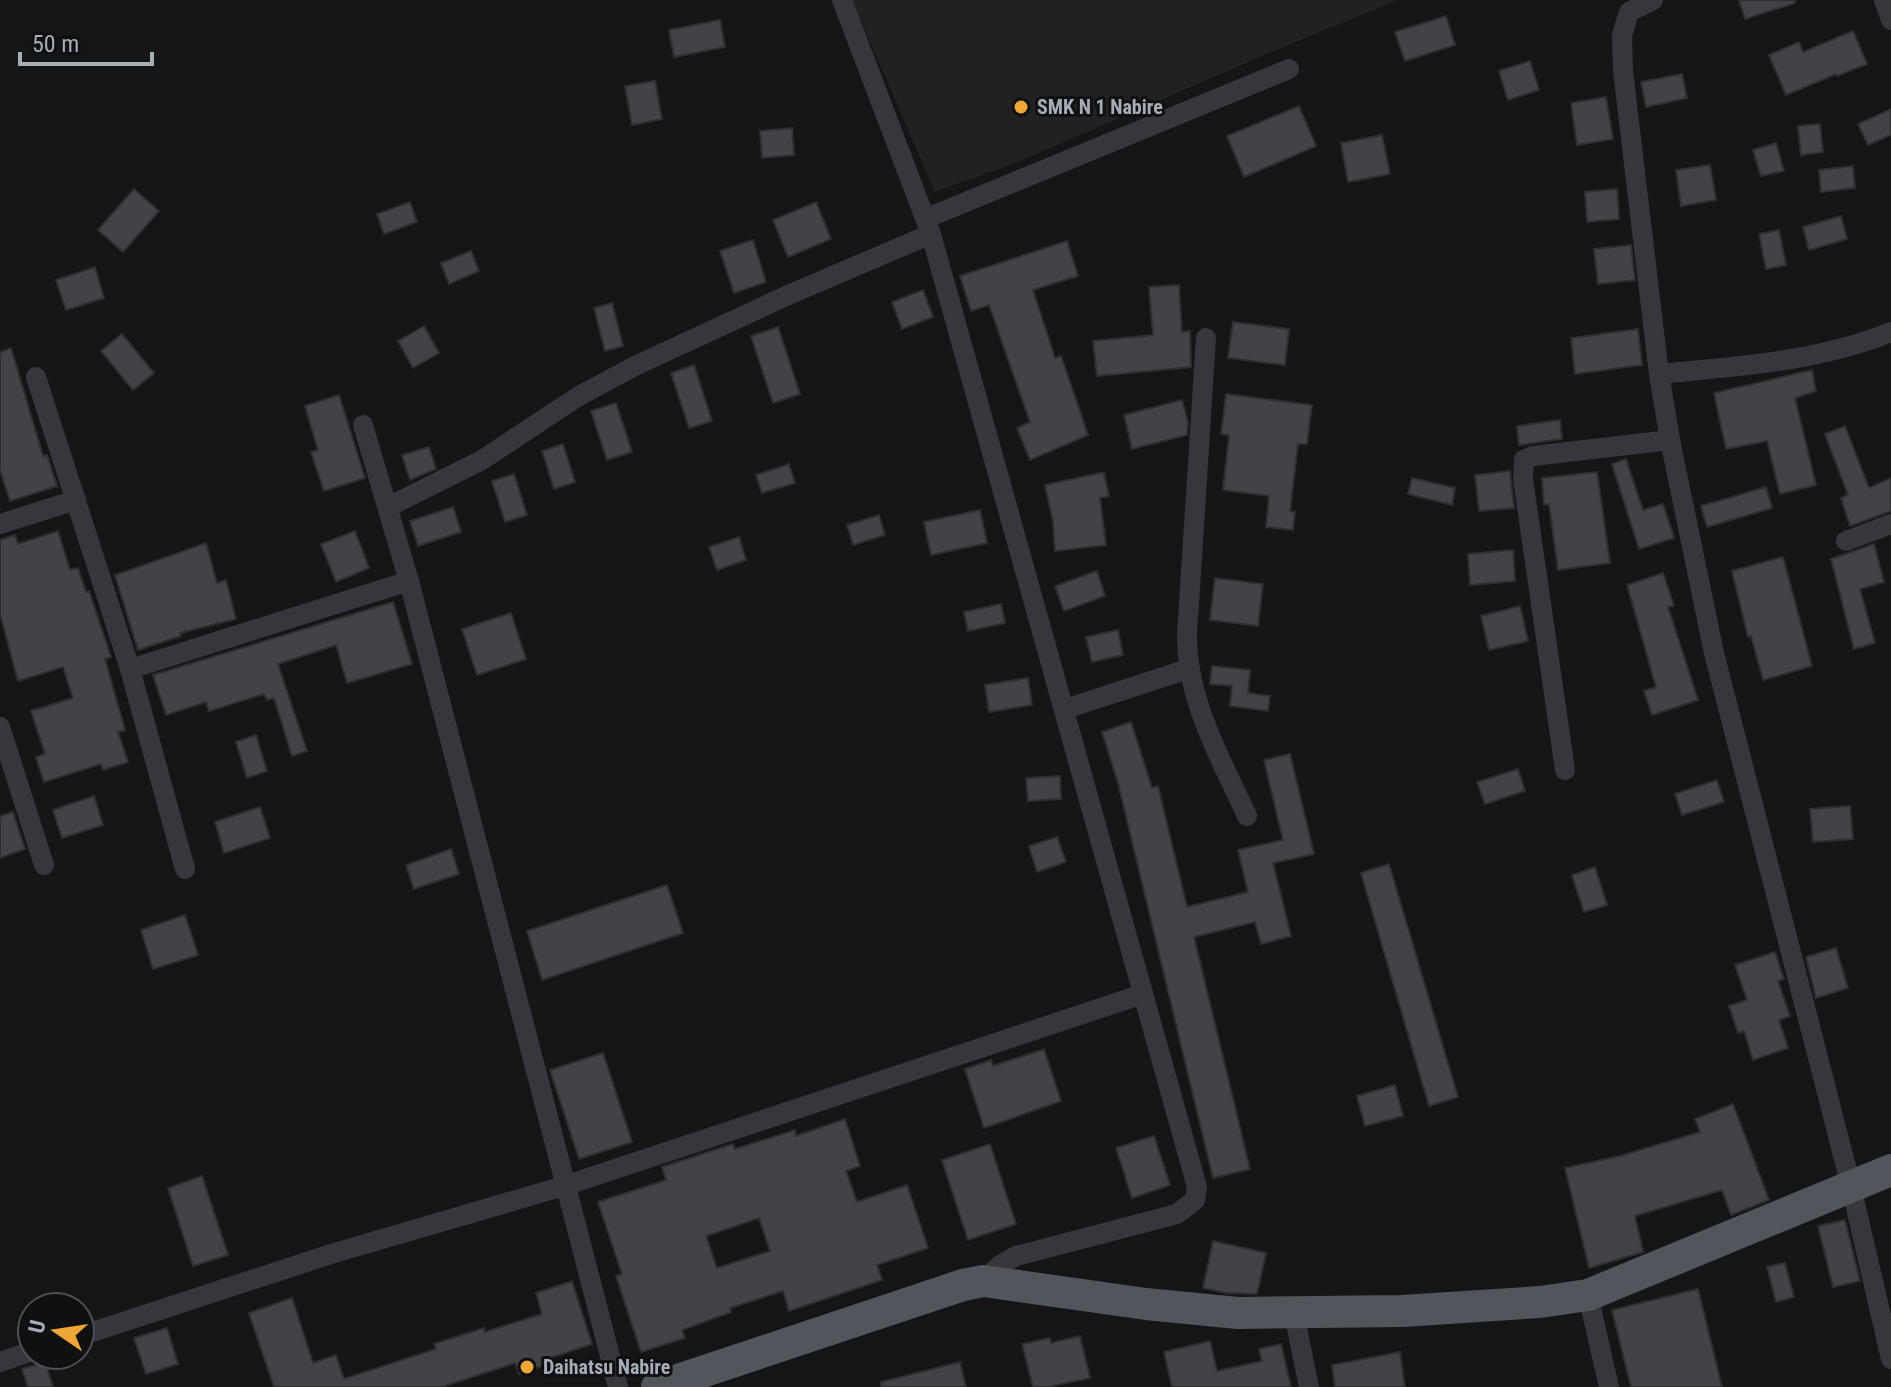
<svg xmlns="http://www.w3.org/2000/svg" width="1891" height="1387" font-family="'Roboto Condensed',sans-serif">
<rect width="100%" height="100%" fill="#151517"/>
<polygon fill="#212124" points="852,0 1398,0 1269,53 1018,162 935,192"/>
<g fill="#414347" stroke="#2f2f33" stroke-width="2" fill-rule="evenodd">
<polygon points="1739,0 1795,0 1795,3 1745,19"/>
<polygon points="1446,16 1455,45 1405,61 1395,32"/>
<polygon points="720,20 725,47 674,57 669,30"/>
<polygon points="1853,31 1867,64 1837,76 1836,74 1786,95 1769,55 1799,42 1803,52"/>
<polygon points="1530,61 1539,90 1508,100 1499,71"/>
<polygon points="1682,74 1687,98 1646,107 1641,82"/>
<polygon points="655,81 662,119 632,125 625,86"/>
<polygon points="1606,97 1613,139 1577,145 1571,103"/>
<polygon points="1299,106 1316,146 1244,177 1227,136"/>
<polygon points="1891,109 1891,135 1868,145 1858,124"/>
<polygon points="1820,124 1823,152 1801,155 1798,126"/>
<polygon points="792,128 794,155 762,158 760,131"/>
<polygon points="1382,135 1390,174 1348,182 1341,143"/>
<polygon points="1776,143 1784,171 1761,176 1753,150"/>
<polygon points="1710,165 1716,200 1681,206 1676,170"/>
<polygon points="1853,166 1855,188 1821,192 1819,170"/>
<polygon points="134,189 159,211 123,252 98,230"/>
<polygon points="1617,189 1619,219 1587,222 1585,192"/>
<polygon points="410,202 417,222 384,234 377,214"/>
<polygon points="816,202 831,239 788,257 773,220"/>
<polygon points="1841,216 1847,239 1809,250 1803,227"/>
<polygon points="1779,230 1786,265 1766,269 1759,234"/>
<polygon points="753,240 766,282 734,293 720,251"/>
<polygon points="1067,241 1078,276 1033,290 1055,358 1061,356 1088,435 1030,460 1017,428 1030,422 989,305 971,311 960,276"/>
<polygon points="1631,245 1635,280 1598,284 1594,249"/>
<polygon points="471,251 479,271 449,284 441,263"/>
<polygon points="95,267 104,298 66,310 56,280"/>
<polygon points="1179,285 1182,332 1190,331 1191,367 1097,376 1093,341 1153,335 1149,287"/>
<polygon points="923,290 933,317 902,329 892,302"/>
<polygon points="612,303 623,346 605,351 594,308"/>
<polygon points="1233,322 1289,329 1285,365 1228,358"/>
<polygon points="424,326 439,353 413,368 398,341"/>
<polygon points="778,327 800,394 773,403 751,336"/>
<polygon points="1638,329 1642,365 1575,374 1571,338"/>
<polygon points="122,334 154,373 133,390 101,351"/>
<polygon points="11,348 43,456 47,455 57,486 10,501 0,470 0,352"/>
<polygon points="694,365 712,421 689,428 671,373"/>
<polygon points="1812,370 1816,391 1795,398 1816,485 1780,494 1767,441 1726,449 1714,393"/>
<polygon points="1226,394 1312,405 1307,444 1298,444 1290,511 1295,512 1293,530 1266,527 1269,496 1223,490 1229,435 1221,434"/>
<polygon points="339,395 365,478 324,491 311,452 318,450 305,406"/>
<polygon points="1182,400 1188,422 1187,435 1132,449 1124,415"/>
<polygon points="616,403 632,452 607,460 591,411"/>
<polygon points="1560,420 1562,439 1519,445 1517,426"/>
<polygon points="1845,426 1869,488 1891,478 1891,511 1850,526 1841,498 1848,495 1825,434"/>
<polygon points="563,444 575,482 554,489 542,451"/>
<polygon points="429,447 436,469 410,480 402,455"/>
<polygon points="1626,459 1643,510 1663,504 1674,538 1639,549 1612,464"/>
<polygon points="789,464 795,483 762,493 756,475"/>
<polygon points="1510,471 1514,508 1479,511 1475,475"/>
<polygon points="1597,472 1610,563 1558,570 1549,504 1544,505 1542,478"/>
<polygon points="1100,473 1104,473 1109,496 1100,498 1106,545 1055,551 1053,522 1045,485"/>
<polygon points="514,474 527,515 505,522 492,481"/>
<polygon points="1412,478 1455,488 1452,505 1408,494"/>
<polygon points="1766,487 1772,508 1707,527 1701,506"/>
<polygon points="453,507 461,532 418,546 410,521"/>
<polygon points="980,510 987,543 931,555 924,522"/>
<polygon points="879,515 885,535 853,545 847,525"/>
<polygon points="58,531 70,570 78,568 86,592 89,591 111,657 105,659 125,730 118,732 128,762 103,770 101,764 44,782 36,757 45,754 31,711 73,698 63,667 18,681 0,614 0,540 15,535 18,544"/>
<polygon points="355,531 369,568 336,582 321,544"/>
<polygon points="739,537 746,560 717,570 709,547"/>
<polygon points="206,543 217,583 226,580 236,619 180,633 181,636 138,650 115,575"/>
<polygon points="1874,544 1884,582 1860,589 1875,643 1854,649 1831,559"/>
<polygon points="1513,550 1515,581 1470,585 1468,554"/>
<polygon points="1783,557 1812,666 1763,680 1751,636 1748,637 1732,571"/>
<polygon points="1097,571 1105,596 1064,611 1055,586"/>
<polygon points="1663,573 1674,606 1668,607 1698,700 1652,715 1644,691 1656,687 1627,585"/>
<polygon points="1215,578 1263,584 1258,626 1210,620"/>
<polygon points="393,602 412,664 347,683 336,645 278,664 307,751 292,756 274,698 267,700 264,694 209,711 206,702 166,715 153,675"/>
<polygon points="1001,604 1005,623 968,631 964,612"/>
<polygon points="1520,606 1528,641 1489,650 1481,616"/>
<polygon points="511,613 526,659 477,675 462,629"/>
<polygon points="1118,630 1123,655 1092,662 1086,637"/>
<polygon points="1212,666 1250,670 1248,693 1270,696 1268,711 1230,706 1232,686 1210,684"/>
<polygon points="1028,678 1032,705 989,712 985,685"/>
<polygon points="1131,722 1152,788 1158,786 1187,907 1248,892 1238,850 1283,840 1264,760 1290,754 1314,854 1273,863 1291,936 1261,944 1255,922 1194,937 1250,1169 1213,1178 1118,783 1102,732"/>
<polygon points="256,735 267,771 247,778 236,742"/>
<polygon points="1518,769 1525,791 1485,804 1477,782"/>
<polygon points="1060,776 1061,799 1028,801 1026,778"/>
<polygon points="1717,780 1724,802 1682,815 1675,794"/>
<polygon points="94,796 103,825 62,838 53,810"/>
<polygon points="1850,806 1853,839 1813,842 1810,809"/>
<polygon points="260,807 270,838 224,853 215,822"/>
<polygon points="13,812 25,849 0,858 0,816"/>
<polygon points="1057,837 1066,862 1037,872 1029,846"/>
<polygon points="451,849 459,874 414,889 406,865"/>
<polygon points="1389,864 1458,1097 1429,1106 1361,873"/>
<polygon points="1595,867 1607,905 1584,912 1572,875"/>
<polygon points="667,885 683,933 542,980 527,931"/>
<polygon points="185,915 198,955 153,969 141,930"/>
<polygon points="1836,948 1848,988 1816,998 1806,957"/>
<polygon points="1775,952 1784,979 1778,981 1790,1016 1779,1020 1788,1048 1753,1060 1744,1031 1738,1033 1729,1006 1747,1000 1735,965"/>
<polygon points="1044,1049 1061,1101 984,1128 965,1069 991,1060 993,1066"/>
<polygon points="603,1053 632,1142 579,1159 550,1070"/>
<polygon points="1395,1085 1403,1116 1365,1126 1357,1096"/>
<polygon points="1733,1104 1769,1200 1731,1215 1722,1190 1635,1216 1643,1252 1589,1268 1565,1168 1620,1156 1700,1132 1695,1119"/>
<path d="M845,1119L860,1166L846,1171L857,1202L907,1185L928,1248L877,1265L882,1280L789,1311L783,1291L730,1308L731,1312L682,1330L685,1338L641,1352L616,1276L622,1274L598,1202L666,1180L662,1167L733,1144L735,1149L795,1130L796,1136ZM759,1218L770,1251L717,1268L706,1236Z"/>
<polygon points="1154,1136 1170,1185 1132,1198 1116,1148"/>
<polygon points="990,1144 1016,1224 968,1240 942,1160"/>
<polygon points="202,1176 228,1255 193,1266 168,1188"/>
<polygon points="1845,1220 1860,1281 1833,1287 1818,1226"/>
<polygon points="1213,1241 1266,1253 1257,1294 1226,1293 1203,1288"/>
<polygon points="1785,1263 1794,1297 1776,1302 1767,1267"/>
<polygon points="572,1281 592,1344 544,1360 546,1365 519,1374 515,1363 442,1387 274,1387 249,1313 292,1298 313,1363 336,1355 344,1379 436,1349 434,1344 484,1328 485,1332 542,1314 536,1293"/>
<polygon points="1698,1289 1722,1387 1631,1387 1612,1310"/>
<polygon points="167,1328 178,1364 146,1374 134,1338"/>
<polygon points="1080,1336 1090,1378 1048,1387 1033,1387 1022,1344 1050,1338 1051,1343"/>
<polygon points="1210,1341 1217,1371 1262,1361 1259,1349 1281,1344 1291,1387 1172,1387 1164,1352"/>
<polygon points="1400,1352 1405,1387 1335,1387 1332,1365"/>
<polygon points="45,1362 53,1387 28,1387 22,1369"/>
<polygon points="960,1362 966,1387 881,1387 881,1382"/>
</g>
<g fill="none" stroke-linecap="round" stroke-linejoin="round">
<g stroke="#36373c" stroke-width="20">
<polyline points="842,0 931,234 1197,1187 1195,1200 1177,1214 1016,1256 1000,1265 983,1281"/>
<polyline points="1653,0 1629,12 1622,35 1623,71 1659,374"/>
<polyline points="1884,0 1891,20"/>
<polyline points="927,218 1289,69"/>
<path d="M1891,332C1817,362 1738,366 1659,374L1670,440L1714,653L1851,1186L1891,1359"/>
<path d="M1206,338L1187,635C1187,701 1220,757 1247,816"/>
<polyline points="36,377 130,669 185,869"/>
<polyline points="363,425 409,581 618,1387"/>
<polyline points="388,507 482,460 579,396 635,366 786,296 931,234"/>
<polyline points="0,524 76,500"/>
<polyline points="1846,541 1891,524"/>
<polyline points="130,669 409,581"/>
<polyline points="1065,709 1188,669"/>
<polyline points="0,727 44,865"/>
<polyline points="1565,770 1523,479 1524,460 1533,456 1670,440"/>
<polyline points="1588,1295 1609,1387"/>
<polyline points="1294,1314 1309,1387"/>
<polyline points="80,1336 331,1254 564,1186 1143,994"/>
<polyline points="0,1362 32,1351"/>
</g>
<polyline stroke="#52555b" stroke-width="32" points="657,1387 963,1285 983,1281 1146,1304 1238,1313 1402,1311 1540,1302 1588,1295 1891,1170"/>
</g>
<g fill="#eea636" stroke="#101012" stroke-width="3">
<circle cx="1021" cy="107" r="8"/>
<circle cx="527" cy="1367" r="8"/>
</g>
<g text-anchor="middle" stroke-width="6" stroke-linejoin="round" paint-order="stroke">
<g font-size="20" font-weight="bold" fill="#a7adb7" stroke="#101012" text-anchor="start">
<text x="1037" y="114">SMK N 1 Nabire</text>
<text x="543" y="1374">Daihatsu Nabire</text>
</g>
</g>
<g transform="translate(56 1331) rotate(283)"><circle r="38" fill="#101012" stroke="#4c4f54" stroke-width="2"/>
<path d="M0-6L14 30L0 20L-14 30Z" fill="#eea636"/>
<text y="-12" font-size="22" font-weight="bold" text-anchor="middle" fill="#a7adb7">U</text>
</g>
<path d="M20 52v12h132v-12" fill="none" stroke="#a7adb7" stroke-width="4"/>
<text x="32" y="52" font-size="24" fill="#a7adb7" stroke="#101012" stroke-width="6" paint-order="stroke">50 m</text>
</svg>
